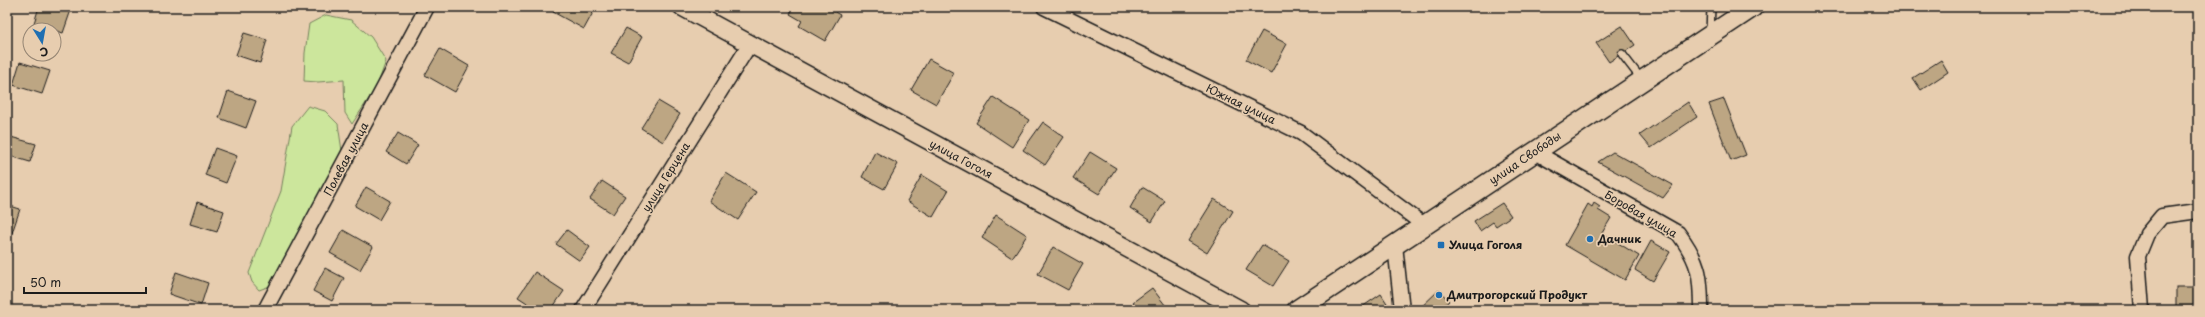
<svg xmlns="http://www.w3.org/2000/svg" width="2205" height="317" font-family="'Playpen Sans',sans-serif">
<rect width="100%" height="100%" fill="#e7cdaf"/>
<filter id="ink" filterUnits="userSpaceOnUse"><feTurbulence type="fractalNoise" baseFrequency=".025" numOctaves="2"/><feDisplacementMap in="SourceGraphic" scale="8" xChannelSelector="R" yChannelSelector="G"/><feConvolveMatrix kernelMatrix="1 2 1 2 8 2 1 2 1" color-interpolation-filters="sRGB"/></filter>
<g filter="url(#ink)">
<g fill="#cce69c" stroke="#74815c">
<polygon points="326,15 351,20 371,37 386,61 377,86 352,124 345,113 344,80 318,82 304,81 305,53 309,24"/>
<polygon points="308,106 325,111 338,124 342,151 279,270 270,286 259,290 252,282 249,273 281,191 292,126"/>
</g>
<g fill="#bda683" stroke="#1c1c1c">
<polygon points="39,7 72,7 63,33 34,23"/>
<polygon points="556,7 596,7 584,29 553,12"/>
<polygon points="794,7 826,7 840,15 825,41 799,26 802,21 790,14"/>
<polygon points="1622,26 1635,45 1609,62 1596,43"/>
<polygon points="626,28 642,37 628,62 611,53"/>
<polygon points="1262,31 1287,44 1271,73 1246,60"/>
<polygon points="244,33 267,40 260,63 236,55"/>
<polygon points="440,49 469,66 455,92 425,75"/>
<polygon points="929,59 954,73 936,104 911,90"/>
<polygon points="1941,60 1948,72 1921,90 1913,78"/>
<polygon points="20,62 50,71 42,94 13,85"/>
<polygon points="228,91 256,101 246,128 219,118"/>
<polygon points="993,97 1029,120 1012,147 976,123"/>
<polygon points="1724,99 1746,155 1731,161 1709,104"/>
<polygon points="658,101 680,114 663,142 641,128"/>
<polygon points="1688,102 1697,117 1651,148 1640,135"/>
<polygon points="1043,122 1064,137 1045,165 1023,150"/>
<polygon points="398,133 418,145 406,164 386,152"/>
<polygon points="7,136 36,144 30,162 7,155"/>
<polygon points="215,148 237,156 226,183 205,175"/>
<polygon points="875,152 898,164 884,189 862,177"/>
<polygon points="1090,152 1116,168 1099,194 1073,178"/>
<polygon points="1613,152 1673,185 1663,198 1598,162"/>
<polygon points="726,173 756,192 738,220 709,201"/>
<polygon points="922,175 948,191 933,217 907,201"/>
<polygon points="602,181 625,196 613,214 590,199"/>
<polygon points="366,187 390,201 379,220 355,206"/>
<polygon points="1142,187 1165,201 1152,222 1130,208"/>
<polygon points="1214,199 1233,211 1207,253 1188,241"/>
<polygon points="197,202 224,211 217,232 190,224"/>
<polygon points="1502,203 1511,216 1496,226 1493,222 1480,231 1474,221"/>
<polygon points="1594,203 1600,207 1598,210 1611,218 1602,233 1639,256 1625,280 1565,245 1588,204 1592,207"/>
<polygon points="7,205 20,209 12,233 7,231"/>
<polygon points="996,215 1027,235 1012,258 982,238"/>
<polygon points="343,230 373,247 360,270 330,253"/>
<polygon points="567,230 590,247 580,261 556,244"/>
<polygon points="1651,241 1670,252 1653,281 1635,270"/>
<polygon points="1262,245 1289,261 1273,286 1246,270"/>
<polygon points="1053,247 1083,264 1068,290 1038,274"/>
<polygon points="325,268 344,278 332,301 313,291"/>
<polygon points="176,272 208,283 201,305 169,294"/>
<polygon points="535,272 564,291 551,310 538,310 518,297"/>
<rect x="2176" y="287" width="22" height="23"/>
<polygon points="1152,288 1169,310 1139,310 1133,302"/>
<polygon points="1439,290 1449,301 1439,310 1418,310"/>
<polygon points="1381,294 1390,308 1387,310 1364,310 1362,307"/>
</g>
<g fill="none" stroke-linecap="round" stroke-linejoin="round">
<g stroke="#1c1c1c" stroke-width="10">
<g id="service">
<polyline points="1710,33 1711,7"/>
<polyline points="1622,54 1642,80"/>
</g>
</g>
<g stroke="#1c1c1c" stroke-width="17">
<g id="minor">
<polyline points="1044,7 1301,133 1424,225"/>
<path d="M1535,152L1678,233C1699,261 1701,275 1701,310"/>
<polyline points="1395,245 1402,310"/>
<polyline points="265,310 427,7"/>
<polyline points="583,310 750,44"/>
<polyline points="2142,310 2138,256 2147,234 2162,216 2198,211"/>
</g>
</g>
<g stroke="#1c1c1c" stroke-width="20">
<polyline id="tertiary" points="682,7 1241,310"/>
</g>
<g stroke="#1c1c1c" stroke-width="22">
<polyline id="secondary" points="1297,310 1753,7"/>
</g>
<use href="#service" stroke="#e7cdaf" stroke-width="7"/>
<use href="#minor" stroke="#e7cdaf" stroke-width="14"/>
<use href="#tertiary" stroke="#e7cdaf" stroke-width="17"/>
<use href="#secondary" stroke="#e7cdaf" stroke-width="19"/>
</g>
</g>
<g fill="#1f6fb2" stroke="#e7cdaf" stroke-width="1.5">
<circle cx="1590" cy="239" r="4"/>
<rect x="1437" y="241" width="8" height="8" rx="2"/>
<circle cx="1439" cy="295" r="4"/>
</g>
<g text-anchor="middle" stroke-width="3.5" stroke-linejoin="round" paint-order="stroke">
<g font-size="11" fill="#1c1c1c" stroke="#e7cdaf">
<text transform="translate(1241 104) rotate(26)" y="4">Южная улица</text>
<text transform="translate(1525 158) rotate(-34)" y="4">улица Свободы</text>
<text transform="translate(346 159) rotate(-62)" y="4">Полевая улица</text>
<text transform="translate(961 159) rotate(28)" y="4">улица Гоголя</text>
<text transform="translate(666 177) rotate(-58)" y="4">улица Герцена</text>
<text transform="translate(1641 214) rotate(30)" y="4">Боровая улица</text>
</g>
<g font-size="11" font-weight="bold" fill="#1c1c1c" stroke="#e7cdaf" text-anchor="start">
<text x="1598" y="243">Дачник</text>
<text x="1449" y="249">Улица Гоголя</text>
<text x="1447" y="299">Дмитрогорский Продукт</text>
</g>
</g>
<rect width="2205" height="317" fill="none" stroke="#e7cdaf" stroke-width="24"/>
<rect x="12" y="12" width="2181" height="293" fill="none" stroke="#1c1c1c" stroke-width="1.5" filter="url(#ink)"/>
<g transform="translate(42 42) rotate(169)"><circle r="19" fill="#e7cdaf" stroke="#968674"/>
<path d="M0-3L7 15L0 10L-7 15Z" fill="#1f6fb2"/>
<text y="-6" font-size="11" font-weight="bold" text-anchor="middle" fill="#1c1c1c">С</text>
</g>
<path d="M24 287v6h122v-6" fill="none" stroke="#1c1c1c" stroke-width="2"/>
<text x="30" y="287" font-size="12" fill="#1c1c1c" stroke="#e7cdaf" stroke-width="3" paint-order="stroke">50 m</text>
</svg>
